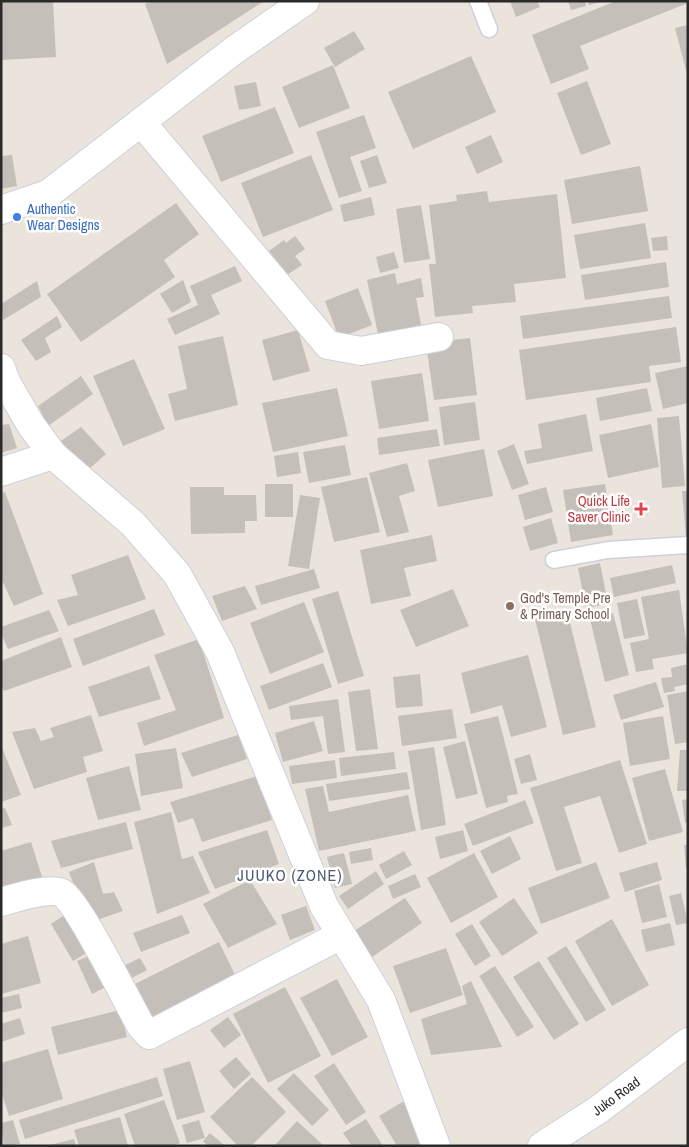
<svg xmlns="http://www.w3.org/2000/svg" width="689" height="1147" font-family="'Archivo Narrow',sans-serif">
<rect width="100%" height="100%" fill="#ebe4dd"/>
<g fill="#c4bfb9">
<polygon points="1,1 53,1 56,57 1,60"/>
<polygon points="151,1 264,1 167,64 145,4"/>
<polygon points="510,1 537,1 540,7 516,17"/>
<polygon points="568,1 585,1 586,6 571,10"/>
<polygon points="588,1 600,1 600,2 589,5"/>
<polygon points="616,1 688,1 688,3 580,46 589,69 551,84 532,35"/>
<polygon points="688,25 688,74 687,74 675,28"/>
<polygon points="354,31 365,49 335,67 324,48"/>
<polygon points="471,56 496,112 413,149 388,92"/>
<polygon points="333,65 350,108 299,128 282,87"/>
<polygon points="587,81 611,144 581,155 557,93"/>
<polygon points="256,82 261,106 239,110 234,86"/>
<polygon points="275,107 294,153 221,182 202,136"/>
<polygon points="364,115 376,148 350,157 362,191 339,198 316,132"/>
<polygon points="491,135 503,162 477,174 465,147"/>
<polygon points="12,155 17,186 1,189 1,156"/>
<polygon points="311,155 333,210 263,237 241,183"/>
<polygon points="377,155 387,183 369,188 360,161"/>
<polygon points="640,166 648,211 572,224 564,180"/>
<polygon points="487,191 489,202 557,194 566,278 514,284 516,302 472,306 473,313 435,317 429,264 436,264 429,205 457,201 456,195"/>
<polygon points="371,197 375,215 344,222 340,205"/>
<polygon points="176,203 199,234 164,260 175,277 81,342 47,294"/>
<polygon points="421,205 430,259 404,263 396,209"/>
<polygon points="645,223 651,258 580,269 574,235"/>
<polygon points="295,236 305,249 295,256 302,265 287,275 269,251 284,240 286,243"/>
<polygon points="667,236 668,250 653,251 651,238"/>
<polygon points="394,252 399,268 380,273 376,257"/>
<polygon points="666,262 669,287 585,300 581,275"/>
<polygon points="235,266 242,281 211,295 220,314 175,335 167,319 198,305 190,286"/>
<polygon points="395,273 397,284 421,278 424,297 416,298 421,325 378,334 367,280"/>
<polygon points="183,280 191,302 172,313 160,294"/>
<polygon points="37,281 41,297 3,320 1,304"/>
<polygon points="358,288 372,325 339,338 325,301"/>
<polygon points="669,296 672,318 523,339 520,316"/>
<polygon points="57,316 62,327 45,338 51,352 36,361 21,340"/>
<polygon points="676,327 681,362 649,366 651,382 526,400 519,350"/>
<polygon points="298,330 310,371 273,381 262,340"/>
<polygon points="223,336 238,405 175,421 168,394 187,389 178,346"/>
<polygon points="470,338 477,395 434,400 426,343"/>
<polygon points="134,359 165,429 123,446 93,376"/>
<polygon points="688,366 688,403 663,409 655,373"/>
<polygon points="422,373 429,421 379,429 371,381"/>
<polygon points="81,376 93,394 48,426 38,406"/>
<polygon points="337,388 348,436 273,452 262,403"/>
<polygon points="647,388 652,411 600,421 596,398"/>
<polygon points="475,402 480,440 444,445 439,407"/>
<polygon points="586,414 593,451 527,464 524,451 542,448 538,424"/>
<polygon points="679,416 685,486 662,488 657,418"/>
<polygon points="9,424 17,448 1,453 1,425"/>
<polygon points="651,424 659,467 608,478 599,435"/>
<polygon points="81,427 106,454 89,469 58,443"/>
<polygon points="437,429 440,446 379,455 377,438"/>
<polygon points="514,444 529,484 512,490 497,451"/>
<polygon points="345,445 351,475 309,483 303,452"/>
<polygon points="484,449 493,496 438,507 428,460"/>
<polygon points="298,452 301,473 277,477 274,456"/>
<polygon points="407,463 415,491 399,496 409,532 387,537 369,473"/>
<polygon points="367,477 380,532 334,542 321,487"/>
<rect x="265" y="484" width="28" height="33"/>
<polygon points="605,484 613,535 571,542 563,490"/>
<polygon points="190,487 224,487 224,495 256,495 257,521 245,521 245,533 191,534"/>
<polygon points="546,487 553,512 525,520 518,495"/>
<polygon points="682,491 688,491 688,538 686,538"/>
<polygon points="5,492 43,594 14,606 1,578 1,493"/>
<polygon points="300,495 320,498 309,569 288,566"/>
<polygon points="551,518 558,543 530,551 523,527"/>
<polygon points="432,535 437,561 404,568 411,596 371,604 360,550"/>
<polygon points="128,555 146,599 68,626 57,600 78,595 71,575"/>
<polygon points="600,563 608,604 586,608 578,568"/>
<polygon points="672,565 676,583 614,597 610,578"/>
<polygon points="314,569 320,588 261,605 255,586"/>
<polygon points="245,586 257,609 222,621 212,596"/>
<polygon points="453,589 469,626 416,647 400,610"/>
<polygon points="679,590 688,653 652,659 654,669 636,672 630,643 649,639 641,597"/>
<polygon points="338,591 364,676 338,684 312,599"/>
<polygon points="637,599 645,635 624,639 617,603"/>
<polygon points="304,602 324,652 270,674 250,623"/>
<polygon points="154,609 165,635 83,666 73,639"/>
<polygon points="49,610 59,631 8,649 1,633 1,627"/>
<polygon points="567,611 596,727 563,735 535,619"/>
<polygon points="613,613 629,675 605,682 590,619"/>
<polygon points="61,637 72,667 4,691 1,685 1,661"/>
<polygon points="199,639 224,718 144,746 137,723 176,710 154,655"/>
<polygon points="528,655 547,727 511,737 502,705 471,714 461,673"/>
<polygon points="323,663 332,687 269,710 260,686"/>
<polygon points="688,664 688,684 674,687 675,691 664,693 661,678 672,677 671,668"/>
<polygon points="149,666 161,699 99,717 88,687"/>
<polygon points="420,674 423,706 396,708 393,677"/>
<polygon points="656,682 664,707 621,720 613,695"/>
<polygon points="370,689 378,749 356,751 348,692"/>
<polygon points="688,691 688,742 675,744 667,695"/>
<polygon points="338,699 345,752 328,754 323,716 291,720 289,706"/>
<polygon points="452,709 457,738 402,746 398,716"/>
<polygon points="91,715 103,751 83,757 87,772 34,789 12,732 35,728 41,741 54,737 50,728"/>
<polygon points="498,716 518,794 507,796 508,802 486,808 464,724"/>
<polygon points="663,716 670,759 630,766 623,723"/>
<polygon points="314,721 323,751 283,762 275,733"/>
<polygon points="238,735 247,759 192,777 181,753"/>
<polygon points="465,741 478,794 456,799 443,747"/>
<polygon points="1,745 21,795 1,802"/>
<polygon points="434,747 446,825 421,830 408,751"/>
<polygon points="176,748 183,788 141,796 135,754"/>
<polygon points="680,750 688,750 688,791 677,791"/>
<polygon points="394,752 396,769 341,776 339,758"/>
<polygon points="530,754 537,780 521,784 514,759"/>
<polygon points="335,760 337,778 292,784 289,766"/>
<polygon points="620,760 647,844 619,853 600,796 564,807 582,863 556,871 530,788"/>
<polygon points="129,766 141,810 98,820 86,778"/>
<polygon points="665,769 683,832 649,841 632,778"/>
<polygon points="407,772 410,789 329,801 326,784"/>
<polygon points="258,776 272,820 202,842 193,818 178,823 170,802"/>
<polygon points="323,786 329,812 408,795 416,831 319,851 305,789"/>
<polygon points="688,799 688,822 685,823 682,800"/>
<polygon points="525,800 534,823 473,846 464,824"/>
<polygon points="5,808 12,825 1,828 1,809"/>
<polygon points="171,812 182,859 193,856 210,893 157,914 134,822"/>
<polygon points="126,822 133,849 61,868 51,841"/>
<polygon points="267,830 279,864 215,889 198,852"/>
<polygon points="463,830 468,851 440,859 435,837"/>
<polygon points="510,836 521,859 492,874 480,851"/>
<polygon points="31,842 44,883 1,894 1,851"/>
<polygon points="684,845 688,845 688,868 686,868"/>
<polygon points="371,848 373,860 351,864 349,852"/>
<polygon points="404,851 412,865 386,879 379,865"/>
<polygon points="344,853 352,884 335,888 327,857"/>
<polygon points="474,853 498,897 451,923 427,878"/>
<polygon points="94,862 103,894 114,892 123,911 88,923 69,872"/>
<polygon points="596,862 610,898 541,924 528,888"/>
<polygon points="657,862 662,880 625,892 619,873"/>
<polygon points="376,871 384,884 348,909 339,896"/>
<polygon points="415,874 421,887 393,899 388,886"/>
<polygon points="250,880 277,924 228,948 203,904"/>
<polygon points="659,884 667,917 642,923 634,891"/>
<polygon points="681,893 688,923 676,925 669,896"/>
<polygon points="405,898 422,923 372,957 354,931"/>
<polygon points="514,898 538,933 502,956 479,922"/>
<polygon points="306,906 315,930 290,940 281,915"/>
<polygon points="66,914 88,952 73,961 51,924"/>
<polygon points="182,915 190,933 141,952 133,933"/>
<polygon points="612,919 649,985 612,1006 575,941"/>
<polygon points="670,923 675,945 646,952 641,930"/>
<polygon points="472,924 491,956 475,966 455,934"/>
<polygon points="28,936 41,983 1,994 1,944"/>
<polygon points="219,942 236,977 150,1019 133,985"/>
<polygon points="566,946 606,1010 586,1022 547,958"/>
<polygon points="446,948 463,995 410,1013 393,966"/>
<polygon points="94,954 108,986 92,994 77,961"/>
<polygon points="140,958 147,970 126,981 119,968"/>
<polygon points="539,961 579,1024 554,1040 513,977"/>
<polygon points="495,966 534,1027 517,1037 479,976"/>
<polygon points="337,979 368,1037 332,1056 300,998"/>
<polygon points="471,981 502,1047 431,1055 421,1019 467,1004 462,986"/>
<polygon points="285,987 321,1056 268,1083 233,1014"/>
<polygon points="19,994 22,1008 1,1013 1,998"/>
<polygon points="120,1010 127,1037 58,1055 51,1027"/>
<polygon points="228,1017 241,1035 224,1048 210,1030"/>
<polygon points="20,1018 25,1034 1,1042 1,1024"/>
<polygon points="48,1049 63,1099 9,1116 1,1091 1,1063"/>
<polygon points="236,1057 251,1074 234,1089 219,1071"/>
<polygon points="190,1061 205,1112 177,1120 163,1069"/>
<polygon points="334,1063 366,1112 346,1125 314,1076"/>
<polygon points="294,1073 329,1110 312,1126 277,1089"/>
<polygon points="157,1077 163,1096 25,1139 19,1120"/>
<polygon points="252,1077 286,1112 251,1146 238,1146 210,1117"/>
<polygon points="409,1098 431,1146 397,1146 379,1116"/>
<polygon points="164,1100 180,1143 173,1146 135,1146 124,1114"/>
<polygon points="120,1117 128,1146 79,1146 74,1130"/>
<polygon points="366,1119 383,1146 352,1146 343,1133"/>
<polygon points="13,1120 20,1144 4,1146 1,1123"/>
<polygon points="199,1120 205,1138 187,1143 182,1125"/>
<polygon points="297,1121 324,1146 274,1146"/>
<polygon points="210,1133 225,1146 208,1146 203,1141"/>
<polygon points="74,1139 76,1146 50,1146 50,1145"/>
</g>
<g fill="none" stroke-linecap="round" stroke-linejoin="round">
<g stroke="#ccd0db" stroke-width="19">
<g id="lane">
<polyline points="478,1 489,29"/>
<polyline points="554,560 608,550 688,545"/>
</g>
</g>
<g stroke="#ccd0db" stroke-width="30">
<g id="street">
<polyline points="141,122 328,345 361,351 439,337"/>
<polyline points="1,210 48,194 233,51 305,1"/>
<polyline points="1,368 6,382 31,425 53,455 133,524 177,574 220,652 324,906 381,1000 436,1146"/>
<polyline points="1,472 53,455"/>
<path d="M1,902C15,898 49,887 62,893C78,902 128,1003 141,1026L149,1035L341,935"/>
</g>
</g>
<g stroke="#ccd0db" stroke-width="30">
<polyline id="secondary" points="542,1146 598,1110 688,1042"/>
</g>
<use href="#lane" stroke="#fff" stroke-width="16"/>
<use href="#street" stroke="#fff" stroke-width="28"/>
<use href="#secondary" stroke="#fff" stroke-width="28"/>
</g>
<circle fill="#3f7fe0" stroke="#fff" stroke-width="2" cx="17" cy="217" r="5"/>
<path fill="#e0444e" stroke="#fff" stroke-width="2" d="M638.5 501.5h5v5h5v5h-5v5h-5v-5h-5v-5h5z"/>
<circle fill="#8d6e63" stroke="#fff" stroke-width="2" cx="510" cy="606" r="5"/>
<g text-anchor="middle" stroke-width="5" stroke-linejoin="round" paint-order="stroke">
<g font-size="14" fill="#366cbe" stroke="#fff" text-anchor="start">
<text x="27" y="214">Authentic<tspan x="27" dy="16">Wear Designs</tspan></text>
</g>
<g font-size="14" fill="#be3a42" stroke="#fff" text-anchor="end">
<text x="630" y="506">Quick Life<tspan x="630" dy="16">Saver Clinic</tspan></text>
</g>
<g font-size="14" fill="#785e54" stroke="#fff" text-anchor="start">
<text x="520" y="603">God's Temple Pre<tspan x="520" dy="16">&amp; Primary School</tspan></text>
</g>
<g font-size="14" fill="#2a2a2a" stroke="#fff">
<text transform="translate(616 1096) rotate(-36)" y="5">Juko Road</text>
</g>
<g font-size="16" letter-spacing="1" fill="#4e5a78" stroke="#fff">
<text x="290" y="881">JUUKO (ZONE)</text>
</g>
</g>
<rect width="689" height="1147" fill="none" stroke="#2a2a2a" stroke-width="5"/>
</svg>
